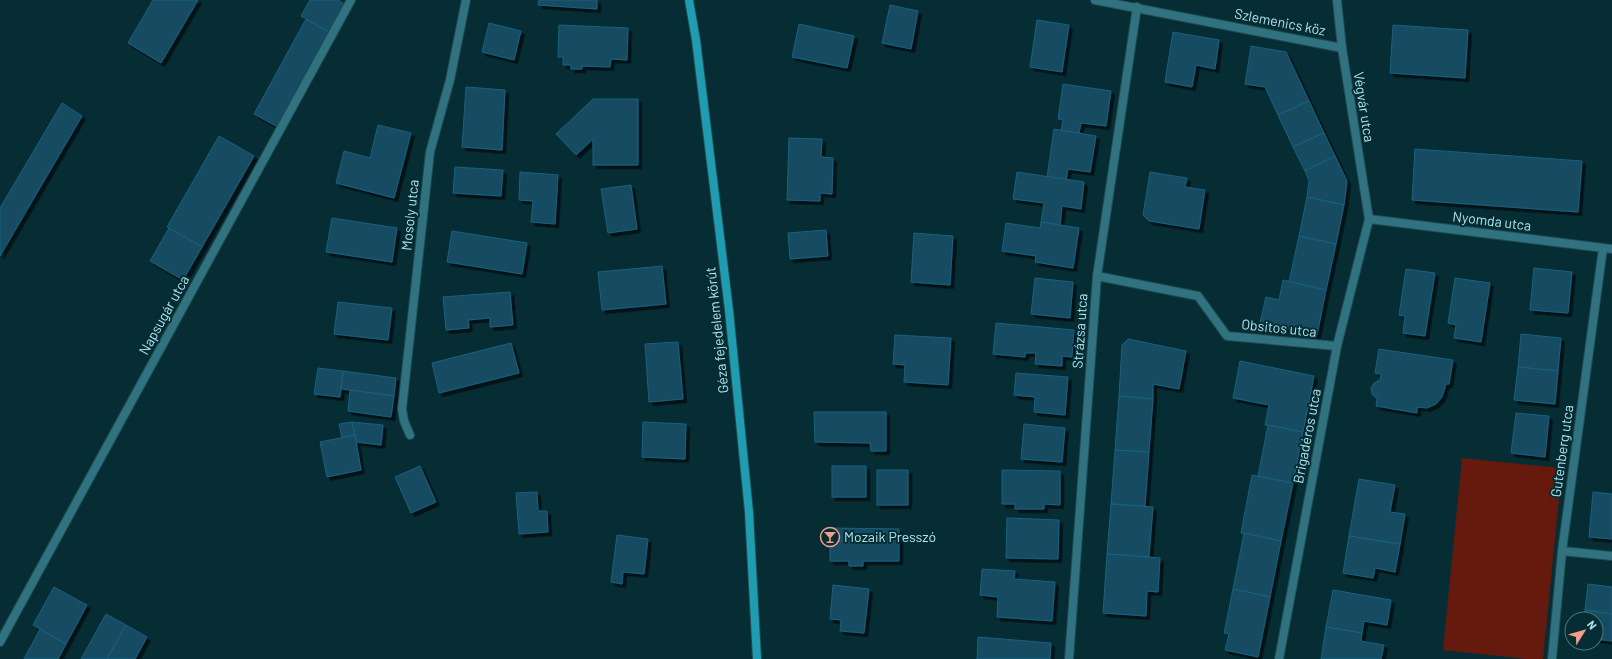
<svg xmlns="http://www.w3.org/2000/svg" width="1612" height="659" font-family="Barlow,sans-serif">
<defs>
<filter id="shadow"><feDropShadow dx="3.5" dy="3.5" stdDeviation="0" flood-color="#0009"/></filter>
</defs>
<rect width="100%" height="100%" fill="#062d34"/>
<polygon fill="#66190d" points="1462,458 1562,468 1543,659 1526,659 1443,650"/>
<g fill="#194b62" stroke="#156282" filter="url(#shadow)">
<polygon points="153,0 198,0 161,63 128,43"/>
<polygon points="310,0 338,0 346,5 330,33 301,16"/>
<polygon points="539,0 597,0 597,9 538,5"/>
<polygon points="890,5 918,11 911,49 882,43"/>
<polygon points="306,19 330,33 278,127 254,114"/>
<polygon points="1037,20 1069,25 1062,72 1030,67"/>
<polygon points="489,23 521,31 514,60 482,52"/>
<polygon points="799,24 854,36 847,68 792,57"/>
<polygon points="559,25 628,28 627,60 611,59 610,67 582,66 582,69 571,69 571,65 563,65 563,57 558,57"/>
<polygon points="1393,25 1468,30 1465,78 1390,73"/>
<polygon points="1173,32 1219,40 1215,69 1196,65 1192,87 1165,82"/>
<polygon points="1251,46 1286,52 1309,101 1278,115 1265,87 1245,84"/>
<polygon points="1063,84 1111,91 1106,126 1081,123 1079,133 1061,131 1063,120 1058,119"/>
<polygon points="466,87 505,90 502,150 462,147"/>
<polygon points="593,99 638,99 638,165 593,165 593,139 576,155 556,134"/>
<polygon points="1309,101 1324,133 1293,147 1278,115"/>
<polygon points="62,103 82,116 0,256 0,208"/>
<polygon points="378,125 411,133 394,198 336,183 344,151 370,158"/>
<polygon points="1054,129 1096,136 1090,172 1068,169 1066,180 1047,177"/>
<polygon points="1324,133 1335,156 1305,171 1293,147"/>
<polygon points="219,136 254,156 202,247 167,227"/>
<polygon points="789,138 822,139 821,157 833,158 832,194 820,193 820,201 787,200"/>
<polygon points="1415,149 1582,161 1578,212 1412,200"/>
<polygon points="1335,156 1347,181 1344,205 1307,197 1309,181 1305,171"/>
<polygon points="455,167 503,170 501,196 453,193"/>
<polygon points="520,172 558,175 555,224 531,222 533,201 519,200"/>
<polygon points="1017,172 1084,182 1081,209 1062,206 1060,225 1041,222 1044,203 1013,199"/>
<polygon points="1150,172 1187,178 1185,187 1205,190 1199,229 1149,221 1143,215"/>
<polygon points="631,185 637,229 608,233 601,189"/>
<polygon points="1307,197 1344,205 1336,244 1299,236"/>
<polygon points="332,218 397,228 392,262 326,252"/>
<polygon points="1041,222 1079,228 1073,268 1035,262 1036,256 1002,251 1006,223 1040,228"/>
<polygon points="169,228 202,247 183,280 150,261"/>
<polygon points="826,230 828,256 790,259 788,233"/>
<polygon points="452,231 527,243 522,274 447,262"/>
<polygon points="914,233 953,236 950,285 911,282"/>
<polygon points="1299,236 1336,244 1326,290 1289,282"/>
<polygon points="662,266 666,304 602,310 598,272"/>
<polygon points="1534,268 1572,272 1568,313 1530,310"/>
<polygon points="1406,269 1435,273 1425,336 1403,333 1405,316 1399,315"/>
<polygon points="1035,278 1073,282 1070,318 1031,314"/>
<polygon points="1455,278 1490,283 1481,342 1454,338 1456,325 1448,323"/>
<polygon points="1283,280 1326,290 1317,335 1260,323 1266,297 1279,300"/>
<polygon points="510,292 513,325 490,327 490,318 468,320 469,328 446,330 443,297"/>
<polygon points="338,302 392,308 388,340 334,334"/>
<polygon points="996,323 1074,330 1072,357 1062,356 1062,366 1035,364 1036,353 1025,353 1025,357 993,354"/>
<polygon points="1521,334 1561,338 1558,371 1518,367"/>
<polygon points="895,335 951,338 948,385 904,382 905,365 893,364"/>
<polygon points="1128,339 1186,351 1179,389 1153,384 1153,399 1119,396 1122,345"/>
<polygon points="678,342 683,399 649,402 645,344"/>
<polygon points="511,343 519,373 439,393 432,363"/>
<polygon points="1379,349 1453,360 1449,384 1446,384 1442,397 1436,404 1427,408 1417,407 1417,413 1376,406 1377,399 1372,394 1371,388 1374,383 1380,380 1381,374 1375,373"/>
<polygon points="1240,361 1314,376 1303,432 1265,425 1269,405 1233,398"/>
<polygon points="1518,367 1558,371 1555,404 1514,400"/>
<polygon points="318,368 343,371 340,397 314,394"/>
<polygon points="343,371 396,378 394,396 341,389"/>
<polygon points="1016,373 1068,377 1065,415 1034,412 1035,397 1014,395"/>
<polygon points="350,390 394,396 391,417 348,411"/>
<polygon points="1119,396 1153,399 1149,452 1115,450"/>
<polygon points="814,412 886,412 886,451 871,451 870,443 815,442"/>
<polygon points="1516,413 1549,416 1545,457 1511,453"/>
<polygon points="352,422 383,425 381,445 356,442"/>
<polygon points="352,422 355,435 342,438 339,424"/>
<polygon points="643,422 686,424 685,459 642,457"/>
<polygon points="1024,424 1065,428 1062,462 1021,459"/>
<polygon points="1268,425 1303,432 1293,483 1258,476"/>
<polygon points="355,435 361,470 327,477 320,442"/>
<polygon points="1115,450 1149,452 1145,506 1111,504"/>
<polygon points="420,466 436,502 411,513 395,477"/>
<rect x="832" y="466" width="34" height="31"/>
<rect x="877" y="470" width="31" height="35"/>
<polygon points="1002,470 1060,471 1060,505 1044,504 1044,509 1015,509 1015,504 1002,504"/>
<polygon points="1252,475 1293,483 1281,541 1241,533"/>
<polygon points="1359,479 1395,485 1390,512 1405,514 1400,544 1349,536"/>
<polygon points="537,492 538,511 547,511 548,532 519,534 516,493"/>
<polygon points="1593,492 1612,494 1612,539 1589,537"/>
<polygon points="1111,504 1153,507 1149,557 1107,554"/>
<polygon points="1007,518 1059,520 1058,559 1006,558"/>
<polygon points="830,528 899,529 899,561 863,561 863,566 849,566 849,561 830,561"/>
<polygon points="1244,533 1281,541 1270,597 1233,589"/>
<polygon points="617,535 648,539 644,574 623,572 622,584 611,582"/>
<polygon points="1349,536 1400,544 1395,572 1375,568 1373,578 1343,573"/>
<polygon points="1107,554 1160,558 1158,592 1147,591 1146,616 1103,613"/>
<polygon points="982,569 1015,571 1014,579 1055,582 1052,621 997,617 998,597 980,595"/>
<polygon points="1588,584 1612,587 1612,614 1585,610"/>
<polygon points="833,585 869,589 864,633 840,631 841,620 830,619"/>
<polygon points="54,587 87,605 66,644 33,625"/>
<polygon points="1233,589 1270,597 1258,657 1225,650 1229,634 1224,633"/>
<polygon points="1333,590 1391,600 1387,625 1364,621 1362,633 1326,627"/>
<polygon points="1585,610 1612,614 1612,641 1596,639 1596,619 1584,619"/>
<polygon points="106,614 126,625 107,659 81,659"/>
<polygon points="126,625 147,637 135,659 107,659"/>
<polygon points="1326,627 1362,633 1361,641 1384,645 1381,659 1321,659"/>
<polygon points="40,629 66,644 58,659 24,659"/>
<polygon points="978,637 1051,643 1050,659 977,659"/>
</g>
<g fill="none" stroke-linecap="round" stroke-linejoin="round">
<g stroke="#214a52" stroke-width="10">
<polyline id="lane" points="1562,551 1612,556"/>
</g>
<g stroke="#214a52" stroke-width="10">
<g id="street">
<polyline points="1095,0 1342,48"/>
<polyline points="1369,219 1612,249"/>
<polyline points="1097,276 1198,296 1227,336 1337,346"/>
<polyline points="410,435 404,421 402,409 430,152 450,80 466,0"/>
<polyline points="0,642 351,0"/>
<polyline points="1069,659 1097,276 1137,7"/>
<polyline points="1279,659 1337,346 1369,219 1342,48 1337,0"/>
<polyline points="1552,659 1562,551 1603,248"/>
</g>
</g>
<g stroke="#214a52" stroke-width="10">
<polyline id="secondary" points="689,0 696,40 729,310 749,512 757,659"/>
</g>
<use href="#lane" stroke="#30727f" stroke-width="8"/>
<use href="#street" stroke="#30727f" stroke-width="8"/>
<use href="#secondary" stroke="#1f9cb0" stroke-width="8"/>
</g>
<defs>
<g id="bar-ring" transform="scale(1)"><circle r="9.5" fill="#062d34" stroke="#f49d8c" stroke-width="1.5"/><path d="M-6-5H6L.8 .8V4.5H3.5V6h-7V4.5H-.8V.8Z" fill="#f49d8c"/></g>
</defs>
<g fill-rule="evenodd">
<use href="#bar-ring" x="830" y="537"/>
</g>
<g text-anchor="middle" stroke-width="4" stroke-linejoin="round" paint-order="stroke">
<g font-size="14" fill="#b0e3ed" stroke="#062d34">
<text transform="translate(1280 22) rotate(11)" y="5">Szlemenics köz</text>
<text transform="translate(1364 107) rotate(81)" y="5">Végvár utca</text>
<text transform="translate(410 215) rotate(-84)" y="5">Mosoly utca</text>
<text transform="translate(1492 221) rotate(7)" y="5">Nyomda utca</text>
<text transform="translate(164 315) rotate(-61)" y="5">Napsugár utca</text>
<text transform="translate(1279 328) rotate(6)" y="5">Obsitos utca</text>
<text transform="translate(717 330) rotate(-96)" y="5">Géza fejedelem körút</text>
<text transform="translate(1080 331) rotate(-86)" y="5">Strázsa utca</text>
<text transform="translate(1307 436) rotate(-79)" y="5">Brigadéros utca</text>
<text transform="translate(1562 451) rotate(-82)" y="5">Gutenberg utca</text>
</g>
<g font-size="14" fill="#b0e3ed" stroke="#062d34" text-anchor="start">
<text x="844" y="542">Mozaik Presszó</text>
</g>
</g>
<g transform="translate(1584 631) rotate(53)"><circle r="19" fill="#062d34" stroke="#4a767e"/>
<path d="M0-3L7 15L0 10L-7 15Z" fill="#f49d8c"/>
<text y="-6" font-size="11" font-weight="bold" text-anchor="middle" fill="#b0e3ed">N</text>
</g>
</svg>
